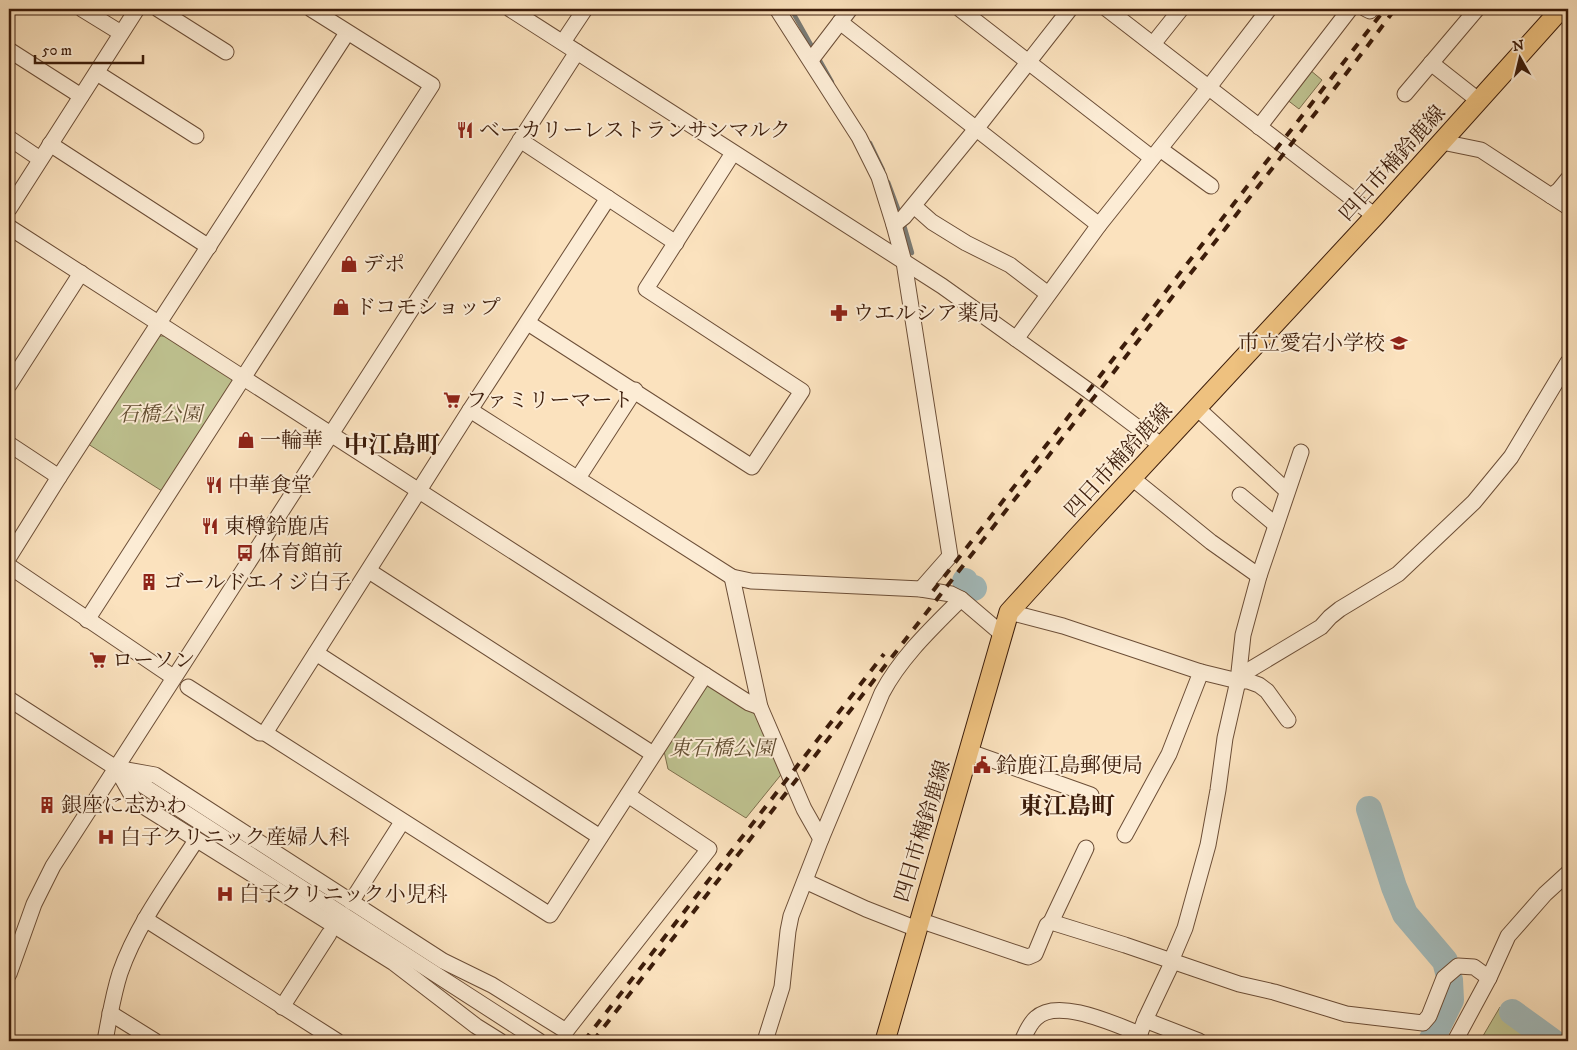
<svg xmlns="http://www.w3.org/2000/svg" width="1577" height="1050" font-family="'IM FELL DW Pica','Noto Serif JP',serif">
<rect width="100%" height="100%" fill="#fbe2be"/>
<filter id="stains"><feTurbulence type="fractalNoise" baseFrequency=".004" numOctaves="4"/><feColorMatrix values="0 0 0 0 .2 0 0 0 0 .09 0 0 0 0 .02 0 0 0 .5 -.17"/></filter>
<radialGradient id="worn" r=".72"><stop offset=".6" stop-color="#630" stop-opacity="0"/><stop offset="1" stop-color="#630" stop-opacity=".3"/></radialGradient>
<g fill="#bfc391" stroke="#7e704e">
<polygon points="1310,70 1322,80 1299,109 1286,99"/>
<polygon points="159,336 168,336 232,377 232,383 162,491 88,444"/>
<polygon points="711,685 761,718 784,771 746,818 668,769 664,751 704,686"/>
<polygon points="1500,1007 1544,1041 1480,1041"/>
</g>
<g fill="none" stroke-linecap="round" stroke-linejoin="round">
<g stroke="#7a7b75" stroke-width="4.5">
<polyline points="791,9 832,82"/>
<polyline points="870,143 883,170"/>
<polyline points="888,182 900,214"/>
<polyline points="903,222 912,253"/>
</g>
<g stroke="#a3bbbc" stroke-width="26">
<polyline points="965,581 967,586 974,588"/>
<polyline points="1369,809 1394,887 1405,914 1445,961 1450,980 1451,1000 1431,1041"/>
<polyline points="1512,1012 1552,1041"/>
</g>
<g stroke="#6c4e37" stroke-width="17">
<g id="minor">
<polyline points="82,9 121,33"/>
<polyline points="158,9 226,52"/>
<polyline points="510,9 942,286 1089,391 1162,446"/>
<polyline points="777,9 859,137 879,177 894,225 904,262 950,556 921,589"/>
<polyline points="960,9 1152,158"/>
<polyline points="1107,9 1375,216"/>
<polyline points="1366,9 1370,11 1371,9"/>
<polyline points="840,22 1099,225"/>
<polyline points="563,42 585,9"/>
<polyline points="1153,44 1181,9"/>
<polyline points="9,50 81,96"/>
<polyline points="811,60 850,9"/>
<polyline points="1431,63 1478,100"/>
<polyline points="97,73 196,136"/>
<polyline points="1405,94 1477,9"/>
<polyline points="1259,127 1350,9"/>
<polyline points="9,138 40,159"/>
<polyline points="520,140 676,243"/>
<polyline points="1442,142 1481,150 1568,207"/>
<polyline points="50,144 209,247"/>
<polyline points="1160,149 1211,186"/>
<polyline points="1551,196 1559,190 1568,179"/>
<polyline points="914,206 932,222 966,243 1010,265 1048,294"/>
<polyline points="9,209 137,9"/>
<polyline points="894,225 904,217 976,129 1070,9"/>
<polyline points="9,227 705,675 749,703 760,707 732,577"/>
<polyline points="528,323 752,467 802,391 646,289 733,153"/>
<polyline points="1016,339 1099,225 1209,87 1269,9"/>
<polyline points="9,385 81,273"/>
<polyline points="1197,408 1287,491"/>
<polyline points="470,410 732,577 751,581 921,589 951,594 961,599 1002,634"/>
<polyline points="9,444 59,477"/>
<polyline points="578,478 635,390"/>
<polyline points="1132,478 1211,542 1259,576"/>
<polyline points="1240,495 1276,525"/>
<polyline points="9,557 59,477 347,33"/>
<polyline points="9,566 173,677"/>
<polyline points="369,571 653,754"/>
<polyline points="1009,612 1063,626 1201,672 1238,681 1248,681 1259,685 1267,691 1288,720"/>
<polyline points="87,620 432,85 311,9"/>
<polyline points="316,653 600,837"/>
<polyline points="1238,681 1246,672 1321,627 1330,617 1340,609 1398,574 1474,502 1511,457 1568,362"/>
<polyline points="188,687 260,733 265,733 550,915 705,675"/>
<polyline points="9,699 539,1041"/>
<polyline points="760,707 804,809 821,839"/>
<polyline points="265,733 470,410 608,198"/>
<polyline points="970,752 1091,795"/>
<polyline points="116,768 155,775 443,961 492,985 566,1031 709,849 628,795"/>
<polyline points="118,771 135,801 394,963 476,1026 500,1041"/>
<polyline points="1125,835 1169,754 1201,672"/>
<polyline points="805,881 866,909 917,929"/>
<polyline points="351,902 402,822"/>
<polyline points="145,919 337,1041"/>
<polyline points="919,920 1028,957 1035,954 1047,925 1051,922 1125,945 1239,984 1274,992 1346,1014 1423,1023 1429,1016 1444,978 1458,966 1474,967 1489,978"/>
<polyline points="1051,922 1086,848"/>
<polyline points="1171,961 1185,928 1208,845 1218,790 1225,738 1238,681 1243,635 1259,576 1301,452"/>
<polyline points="9,974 34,904 53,866 577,52"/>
<polyline points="282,1007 329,934"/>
<polyline points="110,1013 155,1041"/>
<polyline points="1145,1020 1199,1041"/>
<path d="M105,1041C109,1019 113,995 120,973C136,927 166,886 193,845"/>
<path d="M765,1041L782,987L788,931L791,916L821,839L882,693C901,657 932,628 961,599"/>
<path d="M1022,1041C1026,1033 1029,1024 1036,1018C1058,997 1116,1025 1140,1034"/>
<polyline points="1137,1041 1145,1020 1173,961"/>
<polyline points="1455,1041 1489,978 1508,936 1545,894 1568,873"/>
</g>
</g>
<g stroke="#3c1c0a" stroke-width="21">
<polyline id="major" points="885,1041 1009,612 1078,536 1375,216 1561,9"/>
</g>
<use href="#minor" stroke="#fcecd5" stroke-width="15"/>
<use href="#major" stroke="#eec17f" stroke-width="19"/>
<g stroke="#3c1c0a" stroke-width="4" stroke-dasharray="9 9" stroke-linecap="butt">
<polyline points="933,591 1385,9"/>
<polyline points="584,1041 884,654"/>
<polyline points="593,1041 1366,48 1395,9"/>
</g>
</g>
<defs>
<g id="restaurant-bare" transform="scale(1.35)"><path d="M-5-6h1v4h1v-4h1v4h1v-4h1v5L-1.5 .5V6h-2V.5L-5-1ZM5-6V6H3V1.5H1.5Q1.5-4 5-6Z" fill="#8f2418" stroke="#fcecd5" stroke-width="2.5" paint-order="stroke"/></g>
<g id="shop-bare" transform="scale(1.35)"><path d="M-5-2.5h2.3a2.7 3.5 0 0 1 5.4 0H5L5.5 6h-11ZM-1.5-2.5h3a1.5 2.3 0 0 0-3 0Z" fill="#8f2418" stroke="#fcecd5" stroke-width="2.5" paint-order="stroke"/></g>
<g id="pharmacy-bare" transform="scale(1.35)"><path d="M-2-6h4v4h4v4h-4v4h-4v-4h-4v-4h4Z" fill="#8f2418" stroke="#fcecd5" stroke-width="2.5" paint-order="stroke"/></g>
<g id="school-bare" transform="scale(1.35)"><path d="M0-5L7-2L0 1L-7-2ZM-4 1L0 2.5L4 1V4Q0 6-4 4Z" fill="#8f2418" stroke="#fcecd5" stroke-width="2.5" paint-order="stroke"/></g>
<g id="supermarket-bare" transform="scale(1.35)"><path d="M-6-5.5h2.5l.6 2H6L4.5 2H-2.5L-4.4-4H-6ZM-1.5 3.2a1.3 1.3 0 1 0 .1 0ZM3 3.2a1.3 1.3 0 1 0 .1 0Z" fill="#8f2418" stroke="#fcecd5" stroke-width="2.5" paint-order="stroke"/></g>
<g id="bus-bare" transform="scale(1.35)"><path d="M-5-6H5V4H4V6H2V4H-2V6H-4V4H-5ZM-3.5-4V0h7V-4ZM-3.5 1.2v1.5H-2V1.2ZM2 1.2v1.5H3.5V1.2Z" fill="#8f2418" stroke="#fcecd5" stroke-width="2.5" paint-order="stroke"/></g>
<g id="building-bare" transform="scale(1.35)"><path d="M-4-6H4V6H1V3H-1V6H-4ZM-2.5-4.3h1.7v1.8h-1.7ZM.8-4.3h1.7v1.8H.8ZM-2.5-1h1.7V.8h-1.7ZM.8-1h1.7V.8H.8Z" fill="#8f2418" stroke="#fcecd5" stroke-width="2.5" paint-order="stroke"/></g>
<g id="civic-bare" transform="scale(1.35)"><path d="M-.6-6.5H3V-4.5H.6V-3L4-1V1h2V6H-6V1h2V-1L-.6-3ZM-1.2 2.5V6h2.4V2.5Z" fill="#8f2418" stroke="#fcecd5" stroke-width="2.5" paint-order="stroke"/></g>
<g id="hospital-bare" transform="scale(1.35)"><path d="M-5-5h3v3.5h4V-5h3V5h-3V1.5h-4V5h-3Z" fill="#8f2418" stroke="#fcecd5" stroke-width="2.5" paint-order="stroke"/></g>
</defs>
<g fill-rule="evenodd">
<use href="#restaurant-bare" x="465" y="130"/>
<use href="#shop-bare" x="349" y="264"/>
<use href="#shop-bare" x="341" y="307"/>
<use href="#pharmacy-bare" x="839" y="313"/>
<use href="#school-bare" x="1399" y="343"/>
<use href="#supermarket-bare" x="452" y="400"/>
<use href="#shop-bare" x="246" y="440"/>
<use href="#restaurant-bare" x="214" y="485"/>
<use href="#restaurant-bare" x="210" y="526"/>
<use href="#bus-bare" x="245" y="553"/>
<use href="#building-bare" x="149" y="582"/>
<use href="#supermarket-bare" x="98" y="660"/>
<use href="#civic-bare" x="982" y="765"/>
<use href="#building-bare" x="47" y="805"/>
<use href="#hospital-bare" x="106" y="837"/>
<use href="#hospital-bare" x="225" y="894"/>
</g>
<g text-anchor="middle" stroke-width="4" stroke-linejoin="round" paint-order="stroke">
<g font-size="21" fill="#3c1c0a" stroke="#fcecd5" text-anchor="start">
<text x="479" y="137">ベーカリーレストランサンマルク</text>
<text x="363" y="271">デポ</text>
<text x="355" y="314">ドコモショップ</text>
<text x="853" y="320">ウエルシア薬局</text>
<text x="1385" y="350" text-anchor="end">市立愛宕小学校</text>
<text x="466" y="407">ファミリーマート</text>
<text x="260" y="447">一輪華</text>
<text x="228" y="492">中華食堂</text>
<text x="224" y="533">東樽鈴鹿店</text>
<text x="259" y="560">体育館前</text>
<text x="163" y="589">ゴールドエイジ白子</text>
<text x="112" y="667">ローソン</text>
<text x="996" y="772">鈴鹿江島郵便局</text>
<text x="61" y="812">銀座に志かわ</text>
<text x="120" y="844">白子クリニック産婦人科</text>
<text x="239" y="901">白子クリニック小児科</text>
</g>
<g font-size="21" fill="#3c1c0a" stroke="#fcecd5">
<text transform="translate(1392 163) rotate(-48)" y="7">四日市楠鈴鹿線</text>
<text transform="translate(1118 460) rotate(-47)" y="7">四日市楠鈴鹿線</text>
<text transform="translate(922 831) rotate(-73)" y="7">四日市楠鈴鹿線</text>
</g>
<g font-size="21" font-style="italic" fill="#634e32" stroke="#fcecd5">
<text x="160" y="421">石橋公園</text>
<text x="722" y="755">東石橋公園</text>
</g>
<g font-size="24" font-weight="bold" fill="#3c1c0a" stroke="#fcecd5">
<text x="392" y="453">中江島町</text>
<text x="1067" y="814">東江島町</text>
</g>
</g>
<rect width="1577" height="1050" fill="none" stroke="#fbe2be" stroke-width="30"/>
<rect x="10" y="10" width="1557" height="1030" fill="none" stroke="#3c1c0a" stroke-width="2.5"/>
<rect x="15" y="15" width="1547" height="1020" fill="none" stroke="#3c1c0a"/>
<g transform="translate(1520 58) rotate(352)" stroke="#fcecd5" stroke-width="4" paint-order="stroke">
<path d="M0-4L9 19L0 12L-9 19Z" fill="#3c1c0a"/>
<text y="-8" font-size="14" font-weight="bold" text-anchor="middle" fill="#3c1c0a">N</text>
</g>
<path d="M35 55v8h108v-8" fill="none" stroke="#3c1c0a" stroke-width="2.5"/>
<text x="42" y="55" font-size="15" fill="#3c1c0a" stroke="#fcecd5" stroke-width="4" paint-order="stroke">50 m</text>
<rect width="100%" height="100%" filter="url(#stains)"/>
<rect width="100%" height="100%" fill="url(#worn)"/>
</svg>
